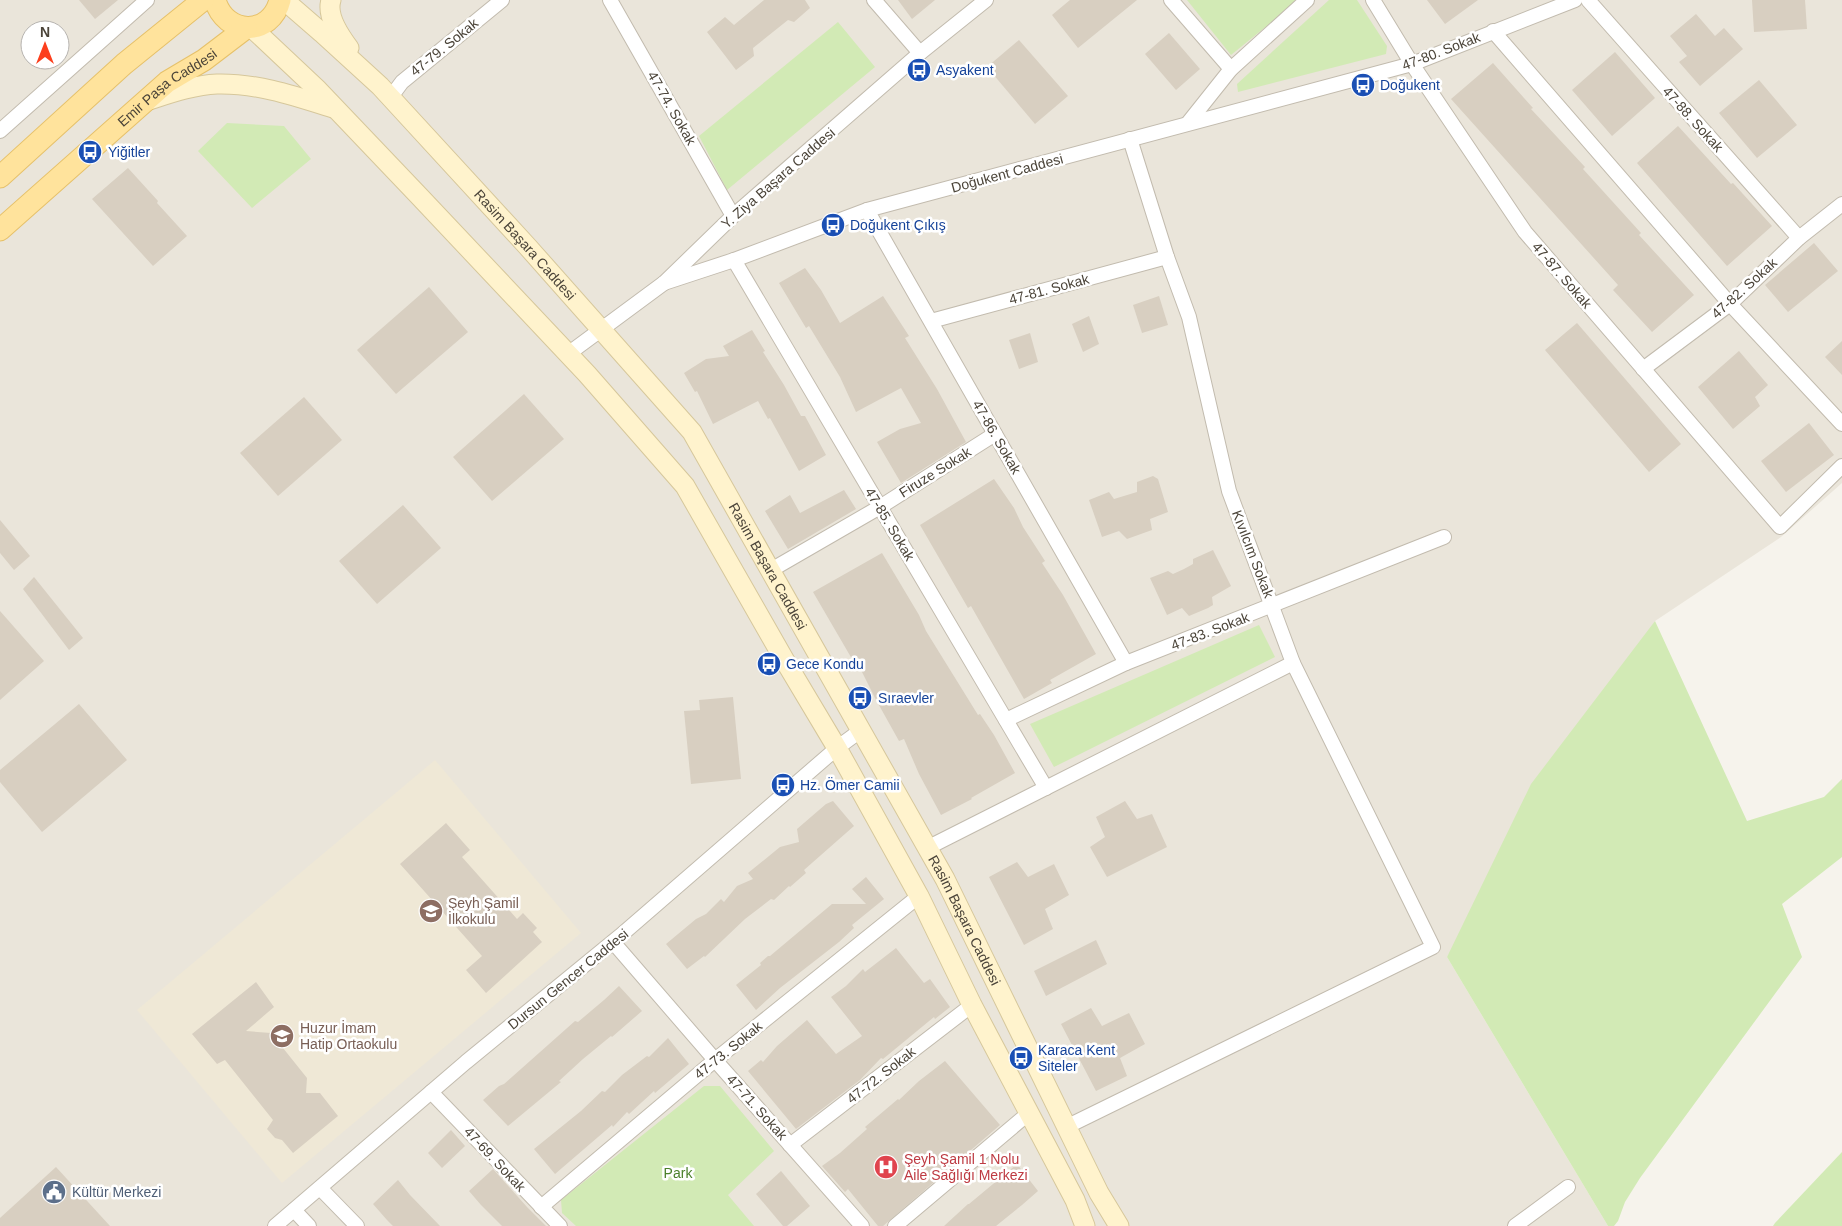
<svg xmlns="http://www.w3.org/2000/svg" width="1842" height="1226" font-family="Helvetica,sans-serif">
<rect width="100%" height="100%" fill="#f6f3ec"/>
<path fill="#eae5da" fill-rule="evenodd" d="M0,0H1842V483L1781,537L1655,621L1447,957L1608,1226H0ZM30,30H60V60H30Z"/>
<polygon fill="#efe8d6" points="435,760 581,933 282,1183 137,1010"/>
<g fill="#d2eab5">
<polygon points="1187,0 1299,0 1231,55"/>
<polygon points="1329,0 1357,0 1387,46 1386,54 1238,92 1237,84"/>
<polygon points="838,22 875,67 727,190 699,136"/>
<polygon points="227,123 284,126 311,159 252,208 198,151"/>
<polygon points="1655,621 1747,821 1824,797 1842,779 1842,857 1782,904 1802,957 1640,1178 1625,1202 1618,1221 1614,1226 1608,1226 1447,957 1531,784"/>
<polygon points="1259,625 1275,657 1054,767 1030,724"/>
<polygon points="704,1086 720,1086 774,1151 728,1195 754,1226 576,1226 562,1213 561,1200"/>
<polygon points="1842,1152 1842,1226 1773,1226 1775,1223"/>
</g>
<g fill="#d8cfc1">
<polygon points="79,0 118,0 95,19"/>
<polygon points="764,0 805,0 810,8 794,22 788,20 753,48 754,56 736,70 707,32 725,17 734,25"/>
<polygon points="898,0 935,0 912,19"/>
<polygon points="1070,0 1137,0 1078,48 1052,15"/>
<polygon points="1427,0 1478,0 1445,24"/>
<polygon points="1752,0 1805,0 1807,29 1754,32"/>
<polygon points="1696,14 1715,36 1724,28 1743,49 1700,86 1679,62 1687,56 1670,36"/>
<polygon points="1169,33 1200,69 1176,90 1145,54"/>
<polygon points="1019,40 1068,96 1035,124 987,67"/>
<polygon points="1615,52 1655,98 1612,136 1572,90"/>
<polygon points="1493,63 1533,108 1531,109 1585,167 1583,169 1641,233 1639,235 1694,295 1652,332 1613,290 1618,285 1451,99"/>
<polygon points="1759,80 1797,125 1757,158 1719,113"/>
<polygon points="1678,126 1731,184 1733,183 1772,226 1727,266 1637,163"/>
<polygon points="128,168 158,201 157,203 187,236 153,266 92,199"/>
<polygon points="1814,243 1838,271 1788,312 1765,285"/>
<polygon points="805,268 821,290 840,323 883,296 909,336 905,338 937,389 966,442 901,483 877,442 900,429 921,423 901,388 856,412 840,377 809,326 806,328 779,283"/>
<polygon points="429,287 468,332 396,394 357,350"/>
<polygon points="1159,296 1168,325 1142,333 1133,305"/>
<polygon points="1089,316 1099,344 1083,352 1072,324"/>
<polygon points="1577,323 1681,444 1649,472 1545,350"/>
<polygon points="752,330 765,351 763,352 784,385 801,416 805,416 826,455 799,471 770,418 768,419 758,401 713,424 697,391 695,392 684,373 706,359 729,356 723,346"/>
<polygon points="1030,333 1038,362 1019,369 1009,340"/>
<polygon points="1842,341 1842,375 1825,357"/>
<polygon points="1739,351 1768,385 1755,397 1760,406 1733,429 1698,387"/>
<polygon points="524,394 564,439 492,501 453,457"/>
<polygon points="304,397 342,440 278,496 240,453"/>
<polygon points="1809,423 1834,455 1786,492 1761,461"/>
<polygon points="1153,476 1158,479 1168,512 1150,519 1152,530 1127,539 1119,531 1102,537 1089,500 1109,492 1114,499 1137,492 1137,482"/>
<polygon points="994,479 1014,508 1023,527 1045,561 1042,563 1063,595 1096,654 1050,680 1052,683 1024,699 971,606 968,608 920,525"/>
<polygon points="844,490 856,509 788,549 765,511 790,495 800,513"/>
<polygon points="403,505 441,548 377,604 339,561"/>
<polygon points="0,520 30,556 14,570 0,553"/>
<polygon points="1213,550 1231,586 1212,597 1213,605 1208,608 1189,616 1182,608 1167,615 1150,578 1168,571 1173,574 1184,569 1193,564 1193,559"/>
<polygon points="882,553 919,615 926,631 978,715 980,714 994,735 1015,773 971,798 972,799 941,815 919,774 904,739 899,741 875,698 861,670 859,671 813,592"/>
<polygon points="34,577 83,638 69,650 23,589"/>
<polygon points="0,611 44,661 0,700"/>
<polygon points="733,697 741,779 691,784 684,711 700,710 699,700"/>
<polygon points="79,704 127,760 42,832 0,782 0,770"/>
<polygon points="833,801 854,826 804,870 806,873 790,887 789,886 774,900 771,899 745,919 705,957 704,956 687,969 666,944 696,919 706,914 721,899 724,902 737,886 753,879 748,873 780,847 799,842 797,829 826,804"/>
<polygon points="1125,801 1137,819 1152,814 1167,847 1107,877 1090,847 1105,837 1096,817"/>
<polygon points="446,823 470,850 462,857 517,919 523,913 537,928 533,932 542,942 486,993 466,970 482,956 400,864"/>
<polygon points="1017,862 1028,877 1054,864 1069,895 1045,909 1053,929 1024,945 989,877"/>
<polygon points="866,877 884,899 852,925 854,928 839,942 780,988 756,1010 736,985 761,965 760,963 768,956 770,956 832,904 866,904 852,889"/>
<polygon points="1096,940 1107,964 1046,996 1034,971"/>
<polygon points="896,948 924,983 930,979 950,1007 935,1019 934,1017 883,1059 881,1058 860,1080 796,1129 748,1071 761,1060 763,1062 777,1046 807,1020 836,1054 862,1036 831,997 846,986 863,969 865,972"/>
<polygon points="256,982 274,1007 246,1031 271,1033 307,1078 306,1093 320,1093 338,1116 293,1153 282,1140 275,1138 267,1129 273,1120 225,1060 217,1064 192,1034"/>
<polygon points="619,986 642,1011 612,1037 611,1036 583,1059 559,1081 561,1082 508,1126 483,1100 499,1086 504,1084 575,1021 578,1022 604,1000"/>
<polygon points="1091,1008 1102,1026 1129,1013 1145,1044 1120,1058 1127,1076 1096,1091 1061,1024"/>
<polygon points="668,1038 689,1064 655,1093 654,1091 629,1114 627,1112 613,1127 612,1125 555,1174 534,1149 581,1111 602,1091 605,1092 622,1075 647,1056 649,1057"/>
<polygon points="945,1061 1000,1125 883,1226 878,1226 848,1189 845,1192 822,1166 840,1153 867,1129 865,1127 898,1099 899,1100 919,1081"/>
<polygon points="451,1130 465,1146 442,1168 428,1153"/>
<polygon points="1017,1164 1038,1191 1022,1205 996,1226 944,1226 968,1204 969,1204"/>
<polygon points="56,1167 110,1226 0,1226 0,1218"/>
<polygon points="493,1169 527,1207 546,1226 502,1226 481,1205 469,1191"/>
<polygon points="781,1171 810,1206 787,1226 783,1226 756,1194"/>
<polygon points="398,1180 410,1195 440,1226 393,1226 387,1220 373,1204"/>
</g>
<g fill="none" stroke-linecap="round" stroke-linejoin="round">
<g stroke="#c2bbae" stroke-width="16">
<g id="street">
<polyline points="610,0 733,216"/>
<polyline points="874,0 920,53"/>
<polyline points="1171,0 1231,69"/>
<polyline points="1373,0 1412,64 1525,232 1780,527 1842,466"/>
<polyline points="1588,0 1799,238"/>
<polyline points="1493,31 1730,304 1842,424"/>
<polyline points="390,98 402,82 502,0"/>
<polyline points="1188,123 1231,69 1307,0"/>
<polyline points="0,131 147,0"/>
<polyline points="867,210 1126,663"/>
<polyline points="734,260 1046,788"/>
<polyline points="664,283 734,260 867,210 1412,64 1575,0"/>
<polyline points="931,321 1167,257"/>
<polyline points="568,354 664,283 733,216 920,53 986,0"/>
<polyline points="1643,369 1730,304 1799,238 1842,204"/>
<polyline points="771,570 880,507 995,434"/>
<polyline points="1006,720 1126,663 1444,537"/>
<polyline points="927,848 1293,663"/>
<polyline points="613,942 715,1060 862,1226"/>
<polyline points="431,1092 560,1226"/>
<polyline points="1066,1127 1433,947 1293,663 1229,491 1189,317 1167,257 1130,139"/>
<polyline points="790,1145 972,1005"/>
<polyline points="320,1188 357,1226"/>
<polyline points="541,1207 715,1060 919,896"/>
<polyline points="294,1210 309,1226"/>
<polyline points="275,1226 466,1062 620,936 837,748 860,731"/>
<polyline points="895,1226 1029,1113"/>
<polyline points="1515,1226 1568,1187"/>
</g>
</g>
<g stroke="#d6c79b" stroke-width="21">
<g id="secondary">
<path id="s1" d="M284,0L322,33L380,86L527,246L692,432L945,879L1099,1193L1119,1226"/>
<path d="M331,0C326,16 340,36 349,48"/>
<polyline points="251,27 318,90 420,197 587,374 685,486 785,661 837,748 919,896 972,1005 1075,1200 1085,1226"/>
<path d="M146,101C168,94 193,85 217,84C257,83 295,96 333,108"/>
</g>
</g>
<g stroke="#e6c16a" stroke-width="23">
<g id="primary">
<path d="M215,0C225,36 271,37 280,0"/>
<polyline points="0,177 124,64 203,0"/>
<path id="s2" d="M0,230L167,82L204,60L246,28"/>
</g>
</g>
<use href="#street" stroke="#fff" stroke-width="14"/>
<use href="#secondary" stroke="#fff3cd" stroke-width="19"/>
<use href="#primary" stroke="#ffe39c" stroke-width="21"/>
</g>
<defs>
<g id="bus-disc" transform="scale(1.25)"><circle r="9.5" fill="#1a4fb4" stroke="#fff"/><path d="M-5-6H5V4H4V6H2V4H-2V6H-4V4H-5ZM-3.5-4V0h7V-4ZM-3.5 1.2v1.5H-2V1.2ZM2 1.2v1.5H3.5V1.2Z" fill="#fff"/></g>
<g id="school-disc" transform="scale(1.25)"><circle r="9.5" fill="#8d6e63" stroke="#fff"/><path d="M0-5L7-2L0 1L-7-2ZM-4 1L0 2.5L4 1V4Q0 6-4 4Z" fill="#fff"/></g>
<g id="hospital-disc" transform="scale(1.25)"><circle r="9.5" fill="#e0444e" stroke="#fff"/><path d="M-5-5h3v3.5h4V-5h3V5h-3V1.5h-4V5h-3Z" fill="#fff"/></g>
<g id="civic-disc" transform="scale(1.25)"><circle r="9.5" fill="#5c6f8a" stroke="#fff"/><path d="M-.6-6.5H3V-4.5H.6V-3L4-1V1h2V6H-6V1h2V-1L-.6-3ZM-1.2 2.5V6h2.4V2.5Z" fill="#fff"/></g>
</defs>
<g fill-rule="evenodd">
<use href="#bus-disc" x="919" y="70"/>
<use href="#bus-disc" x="1363" y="85"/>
<use href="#bus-disc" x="90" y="152"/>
<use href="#bus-disc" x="833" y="225"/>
<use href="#bus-disc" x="769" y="664"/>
<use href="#bus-disc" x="860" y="698"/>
<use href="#bus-disc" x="783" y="785"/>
<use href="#school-disc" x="431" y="911"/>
<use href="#school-disc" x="282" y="1036"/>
<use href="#bus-disc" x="1021" y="1058"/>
<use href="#hospital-disc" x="886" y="1167"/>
<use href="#civic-disc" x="54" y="1192"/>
</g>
<g text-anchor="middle" stroke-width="5" stroke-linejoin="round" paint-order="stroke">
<g font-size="14" fill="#4b4439" stroke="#fff">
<text transform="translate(444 47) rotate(-39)" y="5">47-79. Sokak</text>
<text transform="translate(1441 51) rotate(-21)" y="5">47-80. Sokak</text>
<text dy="5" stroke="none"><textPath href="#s2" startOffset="220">Emir Paşa Caddesi</textPath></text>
<text transform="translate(672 108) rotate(60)" y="5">47-74. Sokak</text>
<text transform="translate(1693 119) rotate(48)" y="5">47-88. Sokak</text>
<text transform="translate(1007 173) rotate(-15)" y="5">Doğukent Caddesi</text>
<text transform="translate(778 178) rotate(-41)" y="5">Y. Ziya Başara Caddesi</text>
<text dy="5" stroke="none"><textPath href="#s1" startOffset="344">Rasim Başara Caddesi</textPath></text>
<text transform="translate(1562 275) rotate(49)" y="5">47-87. Sokak</text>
<text transform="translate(1744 288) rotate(-42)" y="5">47-82. Sokak</text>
<text transform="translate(1049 289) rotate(-15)" y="5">47-81. Sokak</text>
<text transform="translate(997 437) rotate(60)" y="5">47-86. Sokak</text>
<text transform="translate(935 472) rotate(-32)" y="5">Firuze Sokak</text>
<text transform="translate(890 524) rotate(59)" y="5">47-85. Sokak</text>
<text transform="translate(1253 554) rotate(69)" y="5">Kıvılcım Sokak</text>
<text dy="5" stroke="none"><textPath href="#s1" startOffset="749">Rasim Başara Caddesi</textPath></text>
<text transform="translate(1210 631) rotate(-21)" y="5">47-83. Sokak</text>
<text dy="5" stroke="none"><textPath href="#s1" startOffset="1154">Rasim Başara Caddesi</textPath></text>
<text transform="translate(568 979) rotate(-39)" y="5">Dursun Gencer Caddesi</text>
<text transform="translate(728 1050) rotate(-39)" y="5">47-73. Sokak</text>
<text transform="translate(881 1075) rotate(-38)" y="5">47-72. Sokak</text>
<text transform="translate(757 1107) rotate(48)" y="5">47-71. Sokak</text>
<text transform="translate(495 1159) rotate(47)" y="5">47-69. Sokak</text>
</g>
<g font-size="14" fill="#164399" stroke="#fff" text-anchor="start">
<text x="936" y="75">Asyakent</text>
<text x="1380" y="90">Doğukent</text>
<text x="108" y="157">Yiğitler</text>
<text x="850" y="230">Doğukent Çıkış</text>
<text x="786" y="669">Gece Kondu</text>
<text x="878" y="703">Sıraevler</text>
<text x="800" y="790">Hz. Ömer Camii</text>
<text x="1038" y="1055">Karaca Kent<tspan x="1038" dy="16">Siteler</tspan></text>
</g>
<g font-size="14" fill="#785e54" stroke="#fff" text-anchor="start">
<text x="448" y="908">Şeyh Şamil<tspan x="448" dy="16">İlkokulu</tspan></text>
<text x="300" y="1033">Huzur İmam<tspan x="300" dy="16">Hatip Ortaokulu</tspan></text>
</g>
<g font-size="14" fill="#be3a42" stroke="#fff" text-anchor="start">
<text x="904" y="1164">Şeyh Şamil 1 Nolu<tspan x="904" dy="16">Aile Sağlığı Merkezi</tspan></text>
</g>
<g font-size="14" fill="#4a7f2a" stroke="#fff">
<text x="678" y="1178">Park</text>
</g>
<g font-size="14" fill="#4e5e75" stroke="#fff" text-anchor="start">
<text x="72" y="1197">Kültür Merkezi</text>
</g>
</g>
<g transform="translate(45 45)"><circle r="24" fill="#ffffff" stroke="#b7b4b0"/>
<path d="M0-4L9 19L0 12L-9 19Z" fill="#fc3f1d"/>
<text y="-8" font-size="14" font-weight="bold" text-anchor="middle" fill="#4b4439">N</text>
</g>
</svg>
